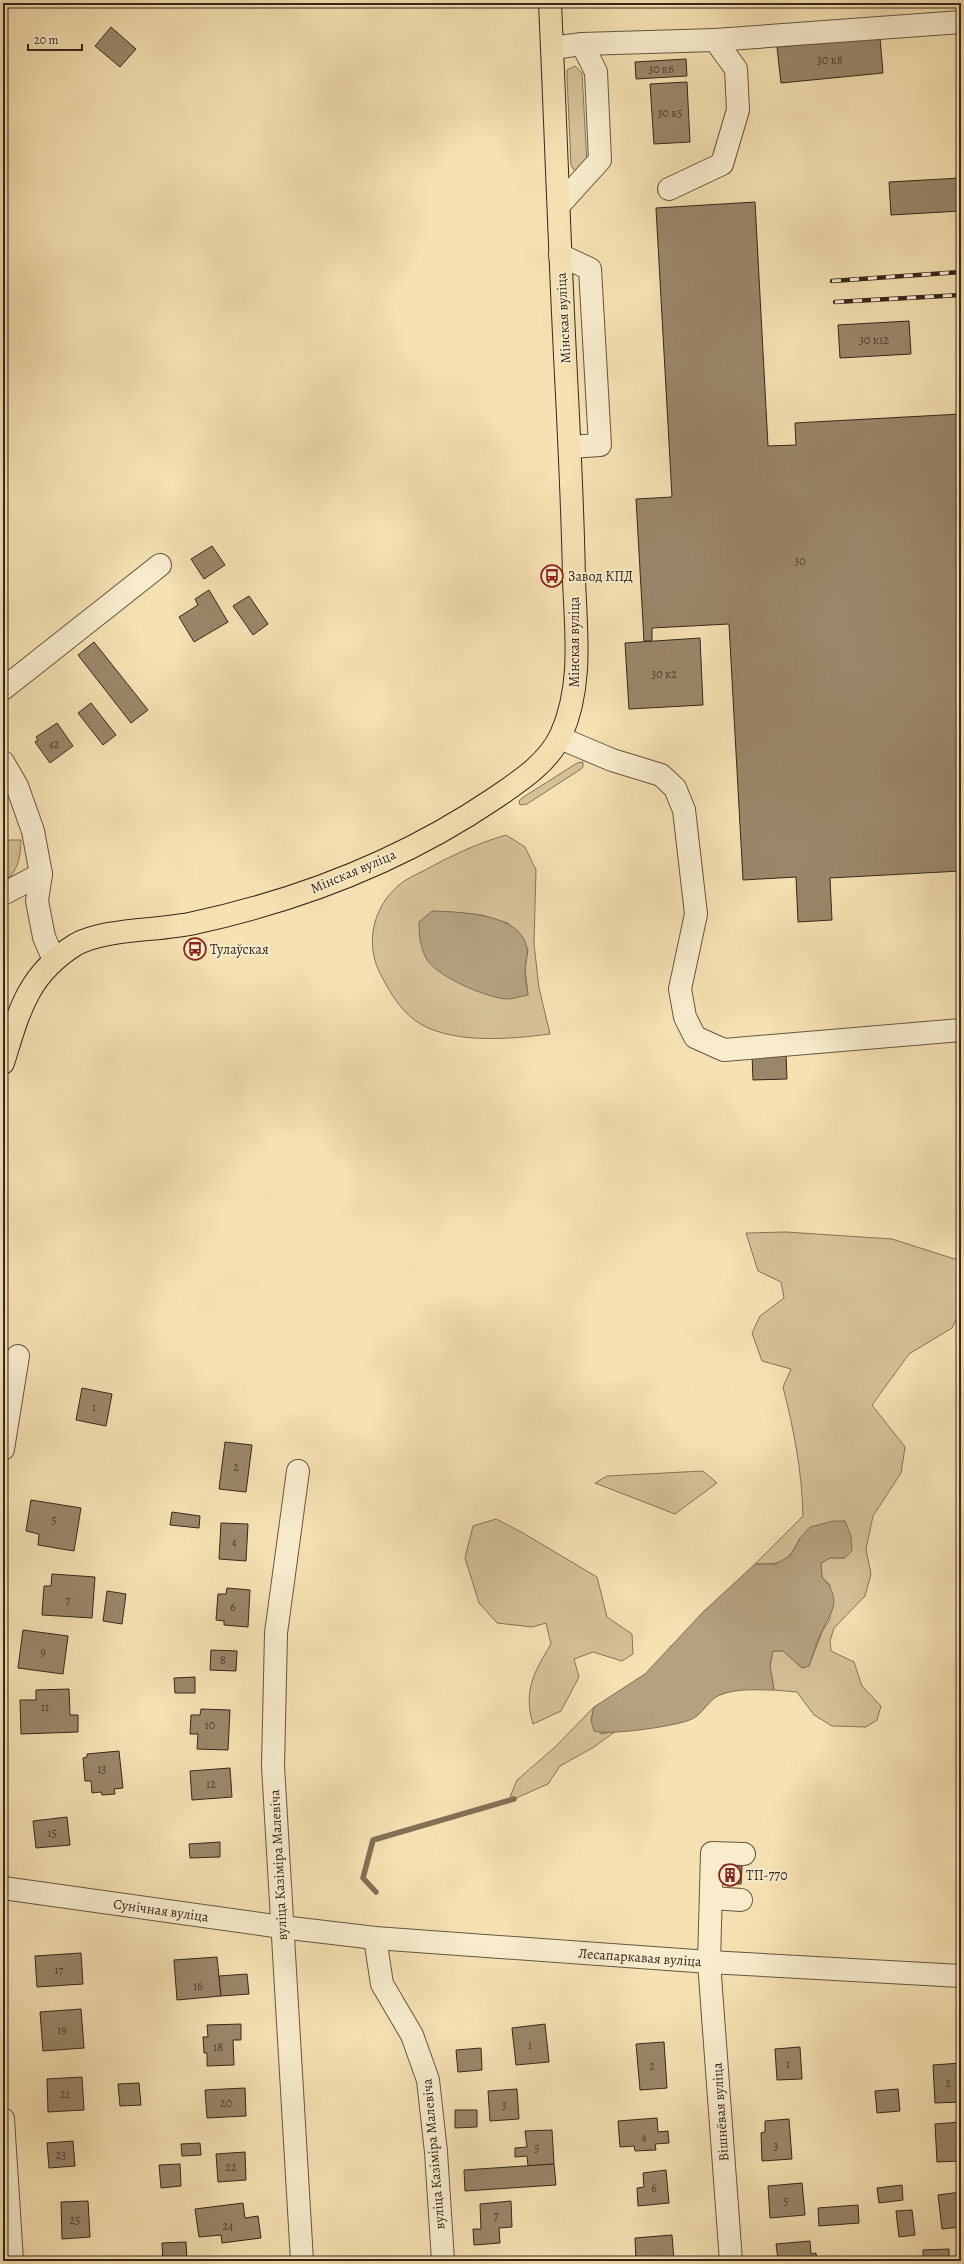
<svg xmlns="http://www.w3.org/2000/svg" width="964" height="2264" font-family="Alegreya,serif">
<rect width="100%" height="100%" fill="#f5e1b2"/>
<filter id="stains"><feTurbulence type="fractalNoise" baseFrequency=".005" numOctaves="4"/><feColorMatrix values="0 0 0 0 .2 0 0 0 0 .09 0 0 0 0 .02 0 0 0 .5 -.17"/></filter>
<radialGradient id="worn" r=".72"><stop offset=".6" stop-color="#630" stop-opacity="0"/><stop offset="1" stop-color="#630" stop-opacity=".3"/></radialGradient>
<g fill="#d5c198" stroke="#86745a" fill-rule="evenodd">
<polygon points="575,66 582,73 587,164 579,171 574,170 571,165 567,77 567,70"/>
<polygon points="583,762 583,767 581,769 527,804 520,805 519,801 522,798 577,763"/>
<path d="M506,835L525,847L536,870L534,944L539,988L550,1034C511,1039 458,1044 422,1025C403,1014 392,996 382,977C364,946 372,908 399,885C406,879 415,875 423,871C451,856 475,844 506,835ZM450,912L481,915L508,923L528,949L525,970L528,995Z"/>
<path d="M9,840H21C20,859 19,870 3,883V850Z"/>
<path d="M786,1232L892,1239L961,1261V1309L952,1328L909,1354L872,1405L905,1447L901,1473L873,1516L866,1549L871,1574L865,1596L834,1628L830,1641L831,1651L854,1662L862,1686L881,1706L877,1720L866,1727L832,1726L814,1715L797,1692L774,1690L770,1666L773,1651H783L802,1668L809,1666L822,1632L830,1619V1585L822,1577L821,1563L830,1558H845L800,1538C787,1563 783,1564 755,1564L803,1516C802,1472 794,1430 783,1387L791,1369L762,1361L752,1333L760,1316L784,1298L781,1282L758,1271L746,1233Z"/>
<polygon points="703,1471 717,1483 675,1514 595,1483 607,1476"/>
<path d="M496,1519L523,1533L597,1577L607,1617L632,1634L633,1654L622,1661L593,1652L574,1659L579,1677L561,1711L533,1724C523,1691 534,1672 551,1644L546,1623L532,1627L497,1623L479,1603L465,1558L473,1526Z"/>
<polygon points="594,1707 591,1720 601,1734 616,1731 594,1747 560,1766 548,1784 514,1799 510,1797 517,1780 554,1748"/>
</g>
<g fill="#b4a17f" stroke="#827057">
<path d="M432,911C459,912 523,913 527,949C528,956 525,963 525,970C525,978 527,987 528,995C521,996 514,999 507,999C487,998 435,976 426,958C420,946 419,935 419,922Z"/>
<path d="M833,1521H845L851,1536L852,1551L845,1558H830L821,1563L822,1577C843,1600 832,1610 821,1633C816,1644 813,1655 809,1666L802,1668L783,1651H773L770,1666L774,1690C756,1690 738,1688 720,1695C709,1699 703,1714 692,1719C679,1726 607,1736 594,1731L591,1721L594,1707L645,1674L703,1612L755,1564H776L791,1555L800,1538L810,1527Z"/>
</g>
<g fill="none" stroke-linecap="round" stroke-linejoin="round">
<polyline stroke="#827057" stroke-width="5.5" points="376,1892 363,1878 373,1840 514,1799"/>
</g>
<g fill="#9a876a" stroke="#37261c">
<polygon points="111,27 136,49 120,67 95,46"/>
<polygon points="880,38 883,73 781,83 777,47"/>
<polygon points="686,59 687,76 636,79 635,62"/>
<polygon points="687,82 690,142 654,144 650,84"/>
<polygon points="961,178 961,211 891,215 889,182"/>
<polygon points="755,202 768,446 796,445 795,423 961,414 961,871 830,878 832,920 798,922 796,877 743,880 729,624 652,628 652,641 644,641 636,499 672,497 656,208"/>
<polygon points="909,321 911,354 840,358 838,325"/>
<polygon points="212,546 225,565 204,579 191,559"/>
<polygon points="209,590 228,622 194,642 179,617 198,605 195,599"/>
<polygon points="249,596 268,624 253,635 233,606"/>
<polygon points="700,638 703,705 629,709 625,643"/>
<polygon points="94,642 148,710 131,723 78,655"/>
<polygon points="91,703 116,735 103,745 78,713"/>
<polygon points="57,723 73,746 50,763 35,742 38,740 36,737"/>
<polygon points="786,1054 787,1079 753,1080 752,1055"/>
<polygon points="82,1388 112,1394 106,1426 76,1420"/>
<polygon points="225,1442 252,1445 246,1492 219,1489"/>
<polygon points="31,1500 81,1508 74,1551 38,1545 39,1534 26,1531"/>
<polygon points="172,1512 200,1516 199,1528 170,1525"/>
<polygon points="221,1523 248,1524 246,1561 219,1559"/>
<polygon points="52,1574 95,1577 92,1618 42,1615 44,1586 51,1586"/>
<polygon points="227,1588 250,1590 248,1627 224,1625 224,1621 216,1620 218,1594 226,1594"/>
<polygon points="107,1591 126,1594 122,1624 103,1621"/>
<polygon points="23,1630 68,1636 63,1674 18,1668"/>
<polygon points="211,1650 237,1651 236,1671 210,1670"/>
<polygon points="195,1677 195,1693 175,1693 174,1678"/>
<polygon points="69,1689 70,1715 78,1715 78,1732 21,1734 20,1700 36,1700 36,1690"/>
<polygon points="201,1709 230,1710 228,1750 197,1749 198,1734 190,1734 191,1715 200,1715"/>
<polygon points="119,1751 123,1788 114,1789 115,1794 102,1795 101,1792 92,1793 91,1781 85,1781 83,1758 87,1757 87,1754"/>
<polygon points="230,1768 232,1797 192,1800 190,1771"/>
<polygon points="67,1817 70,1845 36,1848 33,1821"/>
<polygon points="220,1842 220,1857 190,1858 189,1844"/>
<polygon points="720,1865 742,1866 741,1884 718,1883"/>
<polygon points="81,1953 83,1984 37,1987 35,1956"/>
<polygon points="217,1957 221,1996 177,2000 174,1960"/>
<polygon points="247,1974 249,1994 221,1996 219,1976"/>
<polygon points="81,2009 84,2048 43,2051 40,2012"/>
<polygon points="241,2024 241,2040 233,2040 234,2065 207,2066 207,2053 204,2053 203,2037 208,2037 207,2025"/>
<polygon points="545,2024 549,2062 516,2065 512,2028"/>
<polygon points="664,2042 667,2088 640,2090 636,2044"/>
<polygon points="800,2047 802,2079 777,2080 775,2049"/>
<polygon points="481,2048 482,2070 458,2072 456,2050"/>
<polygon points="961,2063 961,2102 935,2103 933,2065"/>
<polygon points="82,2077 84,2110 48,2112 47,2079"/>
<polygon points="139,2083 141,2105 120,2106 118,2084"/>
<polygon points="245,2088 246,2116 207,2118 205,2090"/>
<polygon points="517,2089 519,2119 490,2121 488,2091"/>
<polygon points="898,2089 900,2111 877,2113 875,2091"/>
<polygon points="455,2110 477,2110 477,2127 455,2128"/>
<polygon points="657,2118 658,2132 668,2131 669,2143 655,2144 656,2150 635,2151 634,2146 620,2147 618,2121"/>
<polygon points="789,2119 792,2159 762,2161 761,2133 765,2132 765,2121"/>
<polygon points="961,2122 961,2161 937,2162 935,2124"/>
<polygon points="552,2130 554,2164 528,2166 527,2156 515,2157 515,2148 527,2147 525,2131"/>
<polygon points="73,2141 75,2166 49,2168 47,2143"/>
<polygon points="200,2143 201,2155 182,2156 181,2144"/>
<polygon points="245,2152 246,2180 218,2182 216,2154"/>
<polygon points="180,2164 181,2186 161,2188 159,2165"/>
<polygon points="554,2164 556,2185 465,2191 464,2170"/>
<polygon points="666,2170 669,2203 638,2206 637,2188 644,2187 643,2173"/>
<polygon points="802,2183 805,2215 770,2218 768,2186"/>
<polygon points="902,2185 903,2200 879,2203 877,2188"/>
<polygon points="961,2192 961,2227 942,2229 938,2195"/>
<polygon points="88,2201 90,2237 62,2239 61,2202"/>
<polygon points="511,2201 512,2227 499,2228 500,2243 474,2245 473,2229 481,2229 480,2204"/>
<polygon points="243,2203 245,2218 258,2216 261,2238 222,2243 221,2235 199,2237 195,2209"/>
<polygon points="858,2205 859,2223 819,2226 818,2208"/>
<polygon points="912,2210 915,2235 899,2237 896,2211"/>
<polygon points="672,2235 674,2261 636,2261 635,2238"/>
<polygon points="810,2241 811,2254 816,2253 817,2261 783,2261 783,2258 778,2259 776,2244"/>
<polygon points="186,2242 187,2259 163,2261 162,2243"/>
<polygon points="949,2249 949,2261 923,2261 923,2250"/>
</g>
<g fill="none" stroke-linecap="round" stroke-linejoin="round">
<g stroke="#665542" stroke-width="24">
<g id="minor">
<polyline points="715,40 961,22"/>
<polyline points="552,48 582,44 715,40 736,69 738,110 722,164 669,189"/>
<polyline points="560,204 600,160 596,72 582,44"/>
<polyline points="560,255 590,269 600,445 570,447"/>
<polyline points="3,689 160,565"/>
<polyline points="560,738 612,760 661,775 675,788 684,810 696,914 680,989 685,1017 695,1037 724,1050 961,1030"/>
<polyline points="3,762 17,786 33,831 41,874 37,901 44,937 54,960"/>
<polyline points="3,894 41,874"/>
<polyline points="3,1449 18,1356"/>
<polyline points="298,1471 276,1633 273,1766 302,2261"/>
<polyline points="3,1888 282,1927 375,1938 709,1962 961,1976"/>
<polyline points="712,1898 741,1900"/>
<polyline points="375,1938 382,1984 412,2035 428,2080 436,2152 443,2261"/>
<polyline points="3,2119 12,2261"/>
<polyline points="731,2261 709,1962 712,1853 744,1854"/>
</g>
</g>
<g stroke="#37261c" stroke-width="24">
<path id="major" d="M3,1063C19,1012 27,975 75,945C104,928 160,931 194,923C300,900 405,859 495,798C520,781 548,763 561,735C583,686 576,632 574,580C573,518 570,457 567,395C560,264 556,134 550,3"/>
</g>
<use href="#minor" stroke="#f8eccd" stroke-width="22"/>
<use href="#major" stroke="#f5e1b2" stroke-width="22"/>
<g stroke="#37261c" stroke-width="4.5">
<g id="rail">
<polyline points="832,281 961,272"/>
<polyline points="835,302 961,295"/>
</g>
</g>
<use href="#rail" stroke="#f8eccd" stroke-width="3" stroke-dasharray="9" stroke-linecap="butt"/>
</g>
<defs>
<g id="bus-ring" transform="scale(1.15)"><circle r="9.5" fill="#f8eccd" stroke="#8f2418" stroke-width="1.5"/><path d="M-5-6H5V4H4V6H2V4H-2V6H-4V4H-5ZM-3.5-4V0h7V-4ZM-3.5 1.2v1.5H-2V1.2ZM2 1.2v1.5H3.5V1.2Z" fill="#8f2418"/></g>
<g id="building-ring" transform="scale(1.15)"><circle r="9.5" fill="#f8eccd" stroke="#8f2418" stroke-width="1.5"/><path d="M-4-6H4V6H1V3H-1V6H-4ZM-2.5-4.3h1.7v1.8h-1.7ZM.8-4.3h1.7v1.8H.8ZM-2.5-1h1.7V.8h-1.7ZM.8-1h1.7V.8H.8Z" fill="#8f2418"/></g>
</defs>
<g fill-rule="evenodd">
<use href="#bus-ring" x="552" y="576"/>
<use href="#bus-ring" x="195" y="949"/>
<use href="#building-ring" x="730" y="1875"/>
</g>
<g text-anchor="middle" stroke-width="3.5" stroke-linejoin="round" paint-order="stroke">
<g font-size="12" fill="#503e30">
<text x="830" y="64">30 к8</text>
<text x="661" y="73">30 к6</text>
<text x="670" y="117">30 к5</text>
<text x="874" y="344">30 к12</text>
<text x="800" y="565">30</text>
<text x="664" y="678">30 к2</text>
<text x="54" y="748">42</text>
<text x="94" y="1411">1</text>
<text x="236" y="1471">2</text>
<text x="54" y="1524">5</text>
<text x="234" y="1546">4</text>
<text x="68" y="1604">7</text>
<text x="233" y="1611">6</text>
<text x="43" y="1656">9</text>
<text x="223" y="1664">8</text>
<text x="45" y="1711">11</text>
<text x="210" y="1729">10</text>
<text x="102" y="1773">13</text>
<text x="211" y="1788">12</text>
<text x="52" y="1837">15</text>
<text x="59" y="1974">17</text>
<text x="198" y="1990">16</text>
<text x="62" y="2034">19</text>
<text x="530" y="2049">1</text>
<text x="218" y="2051">18</text>
<text x="788" y="2068">1</text>
<text x="652" y="2070">2</text>
<text x="948" y="2087">2</text>
<text x="65" y="2098">21</text>
<text x="226" y="2107">20</text>
<text x="504" y="2109">3</text>
<text x="644" y="2141">4</text>
<text x="776" y="2150">3</text>
<text x="537" y="2152">5</text>
<text x="61" y="2159">23</text>
<text x="231" y="2171">22</text>
<text x="654" y="2192">6</text>
<text x="786" y="2205">5</text>
<text x="496" y="2219">7</text>
<text x="75" y="2224">25</text>
<text x="228" y="2230">24</text>
</g>
<g font-size="14" fill="#37261c" stroke="#f8eccd">
<text transform="translate(563 318) rotate(-93)" y="5">Мінская вуліца</text>
<text transform="translate(574 642) rotate(-90)" y="5">Мінская вуліца</text>
<text transform="translate(353 871) rotate(-23)" y="5">Мінская вуліца</text>
<text transform="translate(278 1865) rotate(-93)" y="5">вуліца Казіміра Малевіча</text>
<text transform="translate(161 1910) rotate(8)" y="5">Сунічная вуліца</text>
<text transform="translate(640 1957) rotate(4)" y="5">Лесапаркавая вуліца</text>
<text transform="translate(720 2112) rotate(-94)" y="5">Вішнёвая вуліца</text>
<text transform="translate(433 2154) rotate(-95)" y="5">вуліца Казіміра Малевіча</text>
</g>
<g font-size="14" fill="#37261c" stroke="#f8eccd" text-anchor="start">
<text x="568" y="581">Завод КПД</text>
<text x="210" y="954">Тулаўская</text>
<text x="746" y="1880">ТП-770</text>
</g>
</g>
<rect width="964" height="2264" fill="none" stroke="#f5e1b2" stroke-width="16"/>
<rect x="4" y="4" width="956" height="2256" fill="none" stroke="#37261c" stroke-width="2"/>
<rect x="8" y="8" width="948" height="2248" fill="none" stroke="#37261c"/>
<path d="M28 44v6h54v-6" fill="none" stroke="#37261c" stroke-width="2"/>
<text x="34" y="44" font-size="12" fill="#37261c" stroke="#f8eccd" stroke-width="3" paint-order="stroke">20 m</text>
<rect width="100%" height="100%" filter="url(#stains)"/>
<rect width="100%" height="100%" fill="url(#worn)"/>
</svg>
